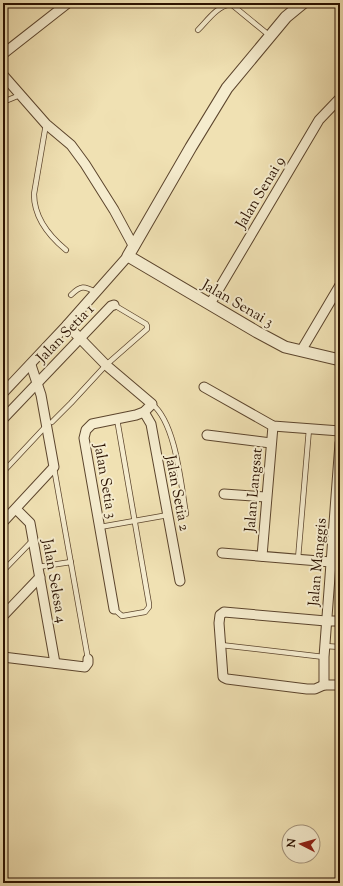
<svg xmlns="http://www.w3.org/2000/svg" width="343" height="886" font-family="'Sorts Mill Goudy',serif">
<rect width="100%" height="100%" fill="#f0e1b3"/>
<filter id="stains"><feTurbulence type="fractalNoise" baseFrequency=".005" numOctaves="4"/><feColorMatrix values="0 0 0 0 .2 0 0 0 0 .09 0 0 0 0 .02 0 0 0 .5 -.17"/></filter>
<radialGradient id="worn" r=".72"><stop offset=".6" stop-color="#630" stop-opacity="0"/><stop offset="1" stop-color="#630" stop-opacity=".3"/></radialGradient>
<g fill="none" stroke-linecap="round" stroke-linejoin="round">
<g stroke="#5c452d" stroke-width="6">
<g id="service">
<path d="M198,30C207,21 217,6 231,4L270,36"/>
<polyline points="3,102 20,95"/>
<path d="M46,124L34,194C34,217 49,236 66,250"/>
<path d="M71,295C81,285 84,286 96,292"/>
<path d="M152,404C176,423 181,485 186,514"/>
<polyline points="52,422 71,403 106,365 147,329 147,326 146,324 114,305"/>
<polyline points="54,468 88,659"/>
<polyline points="3,472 47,425"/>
<polyline points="100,527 168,515"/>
<polyline points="338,553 340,553"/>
<polyline points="298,559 309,429"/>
<polyline points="38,567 71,562"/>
<polyline points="3,571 32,541"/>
<polyline points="114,609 122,616 145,612 149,607 149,604 117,419"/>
<polyline points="221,645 324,657"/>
<polyline points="325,646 340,647"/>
</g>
</g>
<g stroke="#5c452d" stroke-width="11">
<g id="minor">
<polyline points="3,54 68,3"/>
<polyline points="3,75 46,124 71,145 85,164 114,210 134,247"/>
<polyline points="210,304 319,120 340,98"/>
<polyline points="67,325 106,365 152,404 144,412 136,415 92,424 86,430 84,438 114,609"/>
<polyline points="301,351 340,285"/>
<polyline points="204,387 273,426 340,431"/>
<polyline points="3,393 67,325 128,256"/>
<polyline points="144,412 151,424 180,581"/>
<polyline points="3,419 111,306 114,305"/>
<polyline points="207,435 271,443"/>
<polyline points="224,494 266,497"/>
<polyline points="16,509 30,523 55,663"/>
<polyline points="3,522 54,467 41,395 31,365"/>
<polyline points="222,553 331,562"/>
<polyline points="262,556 273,426"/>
<polyline points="3,616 40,577"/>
<polyline points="340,621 326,621 224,612 220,615 219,623 223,677 227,679 307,689 315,689 324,685 340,685"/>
<polyline points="3,657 85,667 88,663 88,659"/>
<polyline points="324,685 324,657 340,443"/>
</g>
</g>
<g stroke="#5c452d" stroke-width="13">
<polyline id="tertiary" points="303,3 286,17 227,88 191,147 128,256 257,332 285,347 340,360"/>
</g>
<use href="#service" stroke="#f5ecce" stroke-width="4.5"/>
<use href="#minor" stroke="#f5ecce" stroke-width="9"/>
<use href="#tertiary" stroke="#f5ecce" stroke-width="11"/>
</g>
<g text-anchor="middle" stroke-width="4" stroke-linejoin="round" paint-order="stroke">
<g font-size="15" fill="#2a1100" stroke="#f5ecce">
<text transform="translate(260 192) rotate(-59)" y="5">Jalan Senai 9</text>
<text transform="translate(238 303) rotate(30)" y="5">Jalan Senai 3</text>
<text transform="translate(65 333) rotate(-46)" y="5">Jalan Setia 1</text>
<text transform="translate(106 481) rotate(80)" y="5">Jalan Setia 3</text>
<text transform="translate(253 490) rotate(-85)" y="5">Jalan Langsat</text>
<text transform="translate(178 493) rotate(79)" y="5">Jalan Setia 2</text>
<text transform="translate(317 562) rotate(-85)" y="5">Jalan Manggis</text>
<text transform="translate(55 581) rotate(80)" y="5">Jalan Selesa 4</text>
</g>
</g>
<rect width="343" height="886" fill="none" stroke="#f0e1b3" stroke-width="16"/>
<rect x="4" y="4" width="335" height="878" fill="none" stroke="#2a1100" stroke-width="2"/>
<rect x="8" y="8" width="327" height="870" fill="none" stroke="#2a1100"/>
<g transform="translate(301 844) rotate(276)"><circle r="19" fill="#f5ecce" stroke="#a4947c"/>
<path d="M0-3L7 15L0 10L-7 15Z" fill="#8f2418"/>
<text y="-6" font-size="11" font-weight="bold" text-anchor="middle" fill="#2a1100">N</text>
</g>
<rect width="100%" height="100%" filter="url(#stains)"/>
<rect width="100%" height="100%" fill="url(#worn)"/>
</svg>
